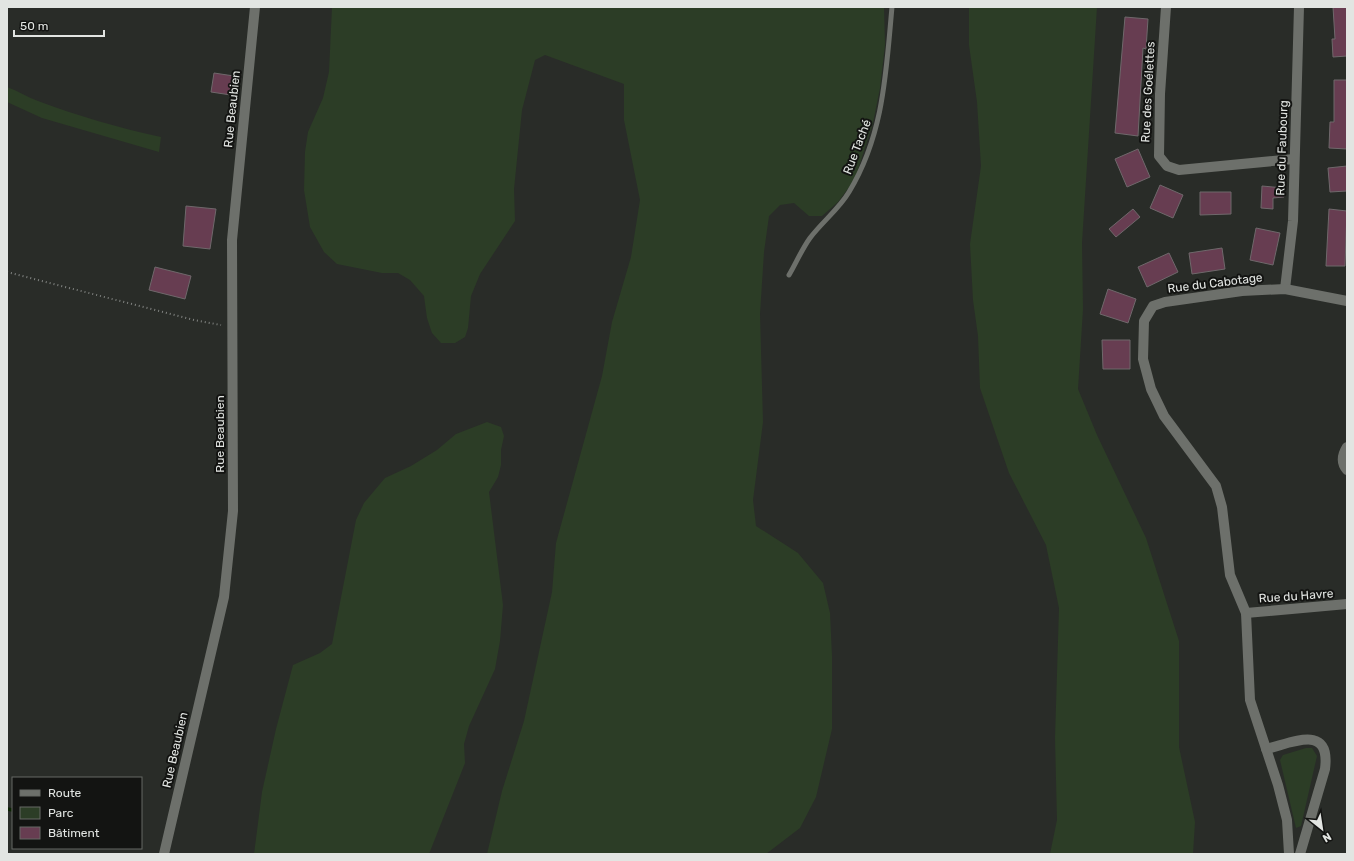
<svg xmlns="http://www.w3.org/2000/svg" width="1354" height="861" font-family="Rubik,sans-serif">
<rect width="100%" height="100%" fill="#292c28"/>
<g fill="#2c3d26">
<polygon points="332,7 884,7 885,45 880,88 873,123 855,179 838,202 822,216 809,216 794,203 780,205 769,216 764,252 760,314 763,422 753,500 756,526 798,553 823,583 830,613 832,656 832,729 816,797 800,828 766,854 487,854 502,791 524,721 552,592 556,543 602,376 612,322 631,257 640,200 624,120 624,84 545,55 535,60 522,110 514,189 515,221 480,274 471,296 468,328 465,337 455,343 441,343 432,333 427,318 424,296 410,280 398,273 382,273 337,264 324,252 310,227 304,190 305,152 308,132 323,98 329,72"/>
<polygon points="969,7 1097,7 1082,243 1083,309 1078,389 1097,435 1146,538 1179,641 1179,747 1195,822 1193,854 1050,854 1057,820 1055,738 1059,608 1046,545 1009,473 980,388 978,336 973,300 970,244 981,166 977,102 969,45"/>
<path d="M7,87C18,91 27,97 38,101C78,116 119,128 161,137L159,152L42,118L7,102Z"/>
<polygon points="487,422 501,427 504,436 501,450 501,465 498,477 489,492 503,605 500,641 495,669 469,726 464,744 465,763 429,854 254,854 262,792 276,729 293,665 320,653 332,644 356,520 364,503 385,478 411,466 437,450 456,434"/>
<polygon points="1306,748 1312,748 1317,756 1301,826 1296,828 1280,760 1283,755"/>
</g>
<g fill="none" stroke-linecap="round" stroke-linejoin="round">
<polyline stroke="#0b2302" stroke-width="3.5" points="7,809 13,810"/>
</g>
<g fill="#673d51" stroke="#6f686b">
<polygon points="1333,7 1347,7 1347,56 1333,57 1332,39 1335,39"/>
<polygon points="1125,17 1148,19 1146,49 1143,48 1138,136 1115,133"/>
<polygon points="214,73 234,76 231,95 211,92"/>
<polygon points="1334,80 1347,80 1347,149 1329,148 1330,122 1334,122"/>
<polygon points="1138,149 1150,177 1127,187 1115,159"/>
<polygon points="1347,166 1347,191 1330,192 1328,168"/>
<polygon points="1160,185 1183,195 1173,218 1150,208"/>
<polygon points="1262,186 1284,188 1284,197 1273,198 1273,209 1261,208"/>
<polygon points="1200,192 1231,192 1231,214 1200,215"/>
<polygon points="186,206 216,209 210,249 183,246"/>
<polygon points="1133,209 1140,217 1116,237 1109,229"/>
<polygon points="1329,209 1347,211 1345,266 1326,266"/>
<polygon points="1256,228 1280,233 1273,265 1250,260"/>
<polygon points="1222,248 1225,269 1192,274 1189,253"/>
<polygon points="1169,253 1178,272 1147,287 1138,267"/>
<polygon points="155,267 191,276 185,299 149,290"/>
<polygon points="1108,289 1136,299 1128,323 1100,314"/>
<polygon points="1102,340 1130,340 1130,369 1103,369"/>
</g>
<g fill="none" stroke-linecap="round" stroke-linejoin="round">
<polyline stroke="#808380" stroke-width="2" stroke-dasharray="1 3" stroke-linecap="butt" points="7,272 194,320 221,325"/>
<path stroke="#6d706b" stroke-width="5" d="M789,275C796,263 802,249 810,238C822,222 839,209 849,192C884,134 886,72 892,7"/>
<g stroke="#6d706b" stroke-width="10">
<polyline points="1166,7 1160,94 1159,156 1167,166 1179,170 1294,159"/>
<polyline points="1285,289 1293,221 1299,7"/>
<path d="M1347,447C1342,455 1341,463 1347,470"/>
<polyline points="1246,613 1347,604"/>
<path d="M1266,749C1292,743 1331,723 1325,769L1300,854"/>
<polyline points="1289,854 1287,820 1278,785 1250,700 1246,613 1230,575 1222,507 1216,486 1164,416 1151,389 1143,359 1144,321 1153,306 1165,302 1242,291 1285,289 1347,301"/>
</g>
<polyline stroke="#6d706b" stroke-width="10" points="164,854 224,597 233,511 232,240 255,7"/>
</g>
<g text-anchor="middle" stroke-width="4" stroke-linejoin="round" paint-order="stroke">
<g font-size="12" fill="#e2e5e2" stroke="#131412">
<text transform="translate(1148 92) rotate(-87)" y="4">Rue des Goélettes</text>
<text transform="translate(232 109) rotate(-84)" y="4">Rue Beaubien</text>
<text transform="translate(857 147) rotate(-69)" y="4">Rue Taché</text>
<text transform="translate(1282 148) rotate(-88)" y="4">Rue du Faubourg</text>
<text transform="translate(1215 283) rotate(-7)" y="4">Rue du Cabotage</text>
<text transform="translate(220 434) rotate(-90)" y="4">Rue Beaubien</text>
<text transform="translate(1296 596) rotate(-4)" y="4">Rue du Havre</text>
<text transform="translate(175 750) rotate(-77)" y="4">Rue Beaubien</text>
</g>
</g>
<rect width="1354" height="861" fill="none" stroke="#e2e5e2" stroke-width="16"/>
<rect x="12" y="777" width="130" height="72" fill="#131412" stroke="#666865"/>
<rect x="20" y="790" width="20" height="6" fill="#6d706b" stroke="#666865"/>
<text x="48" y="797" font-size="12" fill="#e2e5e2">Route</text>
<rect x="20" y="807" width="20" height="12" fill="#2c3d26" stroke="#666865"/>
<text x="48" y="817" font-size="12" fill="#e2e5e2">Parc</text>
<rect x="20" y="827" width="20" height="12" fill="#673d51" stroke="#666865"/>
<text x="48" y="837" font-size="12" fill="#e2e5e2">Bâtiment</text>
<g transform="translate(1322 829) rotate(150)" stroke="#131412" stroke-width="3" paint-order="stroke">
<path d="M0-3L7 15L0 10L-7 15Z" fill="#e2e5e2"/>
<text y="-6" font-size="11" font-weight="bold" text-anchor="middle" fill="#e2e5e2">N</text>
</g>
<path d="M14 30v6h90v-6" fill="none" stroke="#e2e5e2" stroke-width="2"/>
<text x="20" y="30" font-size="12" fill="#e2e5e2" stroke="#131412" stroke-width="3" paint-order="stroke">50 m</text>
</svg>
